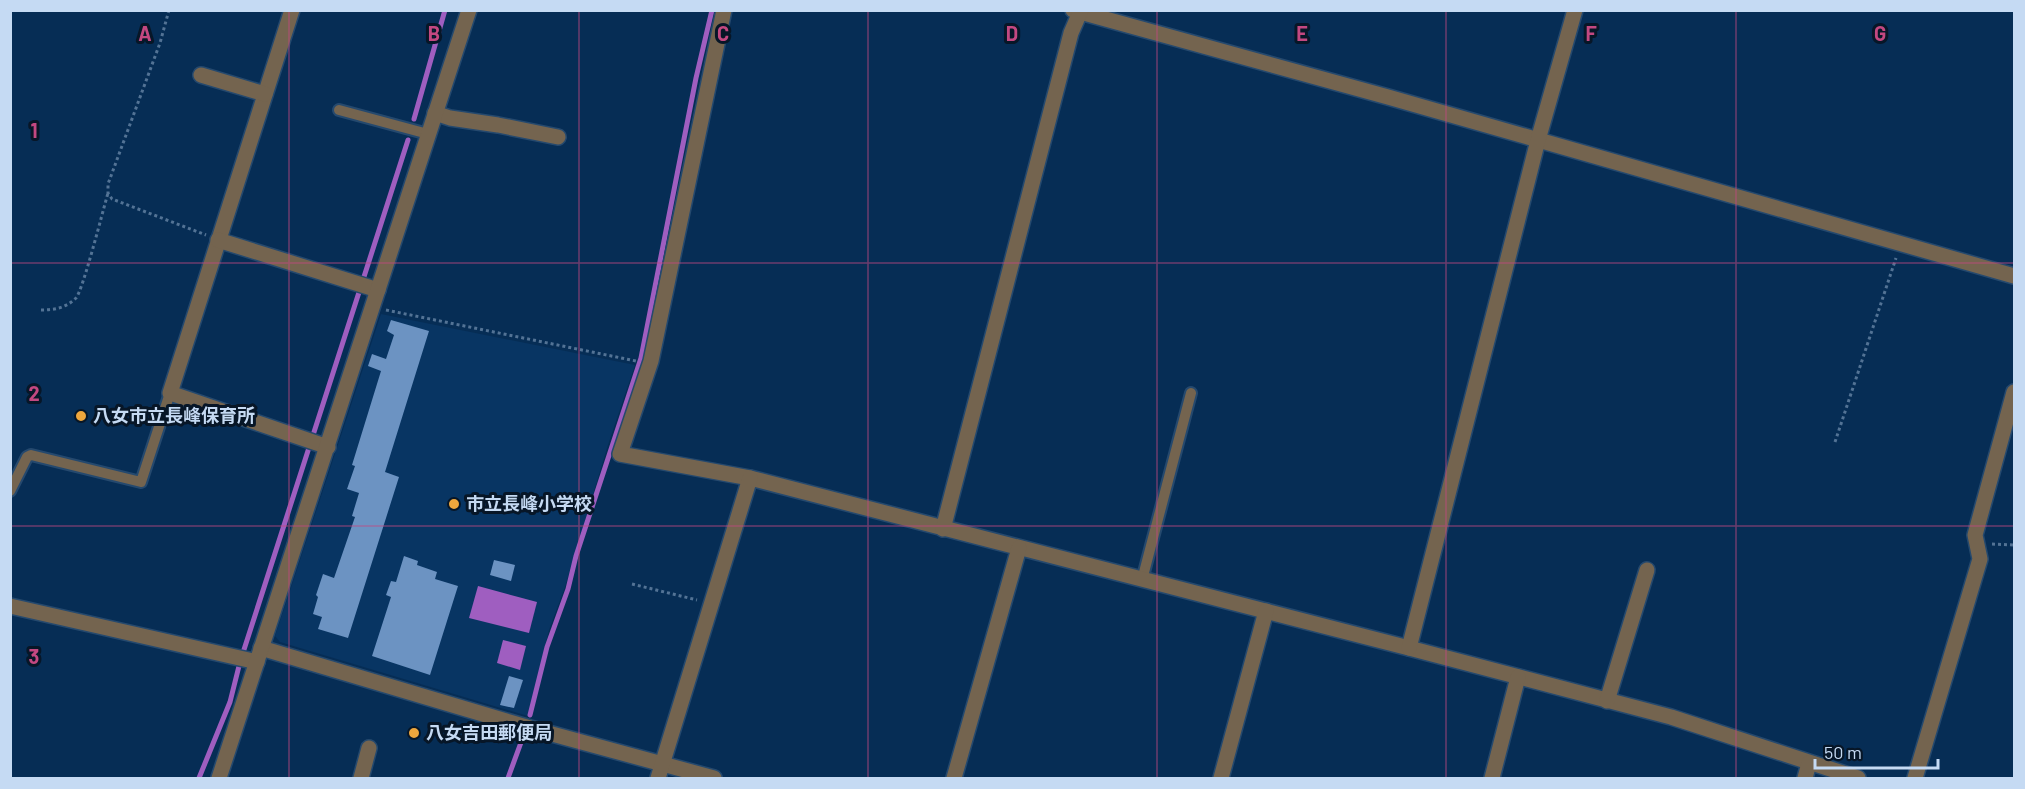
<svg xmlns="http://www.w3.org/2000/svg" width="2025" height="789" font-family="Barlow,'Noto Sans JP',sans-serif">
<rect width="100%" height="100%" fill="#062d55"/>
<polygon fill="#083563" points="381,314 635,365 608,445 565,587 549,630 528,716 280,642 275,636"/>
<g fill="#9f5ec0">
<polygon points="478,586 537,602 529,633 469,618"/>
<polygon points="503,640 526,646 520,670 497,663"/>
</g>
<g fill="none" stroke-linecap="round" stroke-linejoin="round">
<g stroke="#9f5ec0" stroke-width="5">
<polyline points="414,119 445,10"/>
<polyline points="530,715 547,647 568,589 576,556 641,358 696,78 712,10"/>
<polyline points="199,778 230,702 240,662 408,140"/>
<polyline points="508,778 523,737"/>
</g>
</g>
<g fill="#6c93c2">
<polygon points="391,320 429,331 385,472 399,477 348,638 318,629 322,617 313,614 318,597 316,595 323,574 334,578 355,517 352,516 359,493 347,489 355,466 352,465 381,371 368,366 372,354 386,359 394,335 387,331"/>
<polygon points="404,556 418,561 417,565 437,572 435,579 458,586 430,675 372,656 391,597 386,595 391,581 396,582"/>
<polygon points="494,560 515,565 511,581 490,575"/>
<polygon points="509,676 523,680 514,708 500,705"/>
</g>
<g fill="none" stroke-linecap="round" stroke-linejoin="round">
<g stroke="#25496e" stroke-width="14">
<g id="service">
<polyline points="339,110 428,134"/>
<polyline points="10,491 27,457 31,455 141,482 170,393"/>
<polyline points="1142,580 1191,393"/>
</g>
</g>
<g stroke="#25496e" stroke-width="18">
<g id="minor">
<polyline points="292,10 170,393 328,447"/>
<polyline points="724,10 651,361 620,454 750,478 1409,648 1671,717 1858,778"/>
<polyline points="1073,10 1388,97 2014,276"/>
<polyline points="201,75 265,94"/>
<polyline points="435,113 450,118 498,125 558,137"/>
<polyline points="218,240 378,290"/>
<polyline points="943,529 1071,33 1081,10"/>
<polyline points="10,606 257,662"/>
<polyline points="261,648 530,728 714,778"/>
<polyline points="1409,648 1538,140 1575,10"/>
<polyline points="1607,701 1647,570"/>
<polyline points="361,778 369,748"/>
<polyline points="658,778 750,478"/>
<polyline points="954,778 1019,548"/>
<polyline points="1221,778 1266,611"/>
<polyline points="1492,778 1518,677"/>
<polyline points="1805,778 1809,763"/>
<polyline points="1915,778 1980,559 1975,535 2014,392"/>
</g>
</g>
<g stroke="#25496e" stroke-width="18">
<polyline id="tertiary" points="219,778 469,10"/>
</g>
<g stroke="#537395" stroke-width="3" stroke-dasharray="3 3" stroke-linecap="butt">
<polyline points="169,10 160,43 108,184 108,193 112,199 206,235"/>
<path d="M41,310C54,310 66,308 76,298C83,290 103,210 108,193"/>
<polyline points="386,310 636,361"/>
<polyline points="1835,442 1896,258"/>
<polyline points="1992,544 2014,545"/>
<polyline points="632,584 697,600"/>
</g>
<use href="#service" stroke="#74644f" stroke-width="10"/>
<use href="#minor" stroke="#74644f" stroke-width="15"/>
<use href="#tertiary" stroke="#74644f" stroke-width="15"/>
</g>
<path fill="none" stroke="#c34881" stroke-width="1.5" stroke-opacity="0.55" d="M289,10V778M579,10V778M868,10V778M1157,10V778M1446,10V778M1736,10V778M10,263H2014M10,526H2014"/>
<g fill="#eea73d" stroke="#071627" stroke-width="2">
<circle cx="81" cy="416" r="6"/>
<circle cx="454" cy="504" r="6"/>
<circle cx="414" cy="733" r="6"/>
</g>
<g text-anchor="middle" stroke-width="6" stroke-linejoin="round" paint-order="stroke">
<g font-size="18" font-weight="bold" fill="#c5daf3" stroke="#071627" text-anchor="start">
<text x="93" y="422">八女市立長峰保育所</text>
<text x="466" y="510">市立長峰小学校</text>
<text x="426" y="739">八女吉田郵便局</text>
</g>
</g>
<g font-size="20" text-anchor="middle" font-weight="bold" fill="#c34881" stroke="#071627" stroke-width="6" stroke-linejoin="round" paint-order="stroke">
<text x="145" y="41">A</text>
<text x="434" y="41">B</text>
<text x="723" y="41">C</text>
<text x="1012" y="41">D</text>
<text x="1302" y="41">E</text>
<text x="1591" y="41">F</text>
<text x="1880" y="41">G</text>
<text x="34" y="138">1</text>
<text x="34" y="401">2</text>
<text x="34" y="664">3</text>
</g>
<rect width="2025" height="789" fill="none" stroke="#c5daf3" stroke-width="24"/>
<path d="M1815 759v9h123v-9" fill="none" stroke="#c5daf3" stroke-width="3"/>
<text x="1824" y="759" font-size="18" fill="#c5daf3" stroke="#071627" stroke-width="4.5" paint-order="stroke">50 m</text>
</svg>
